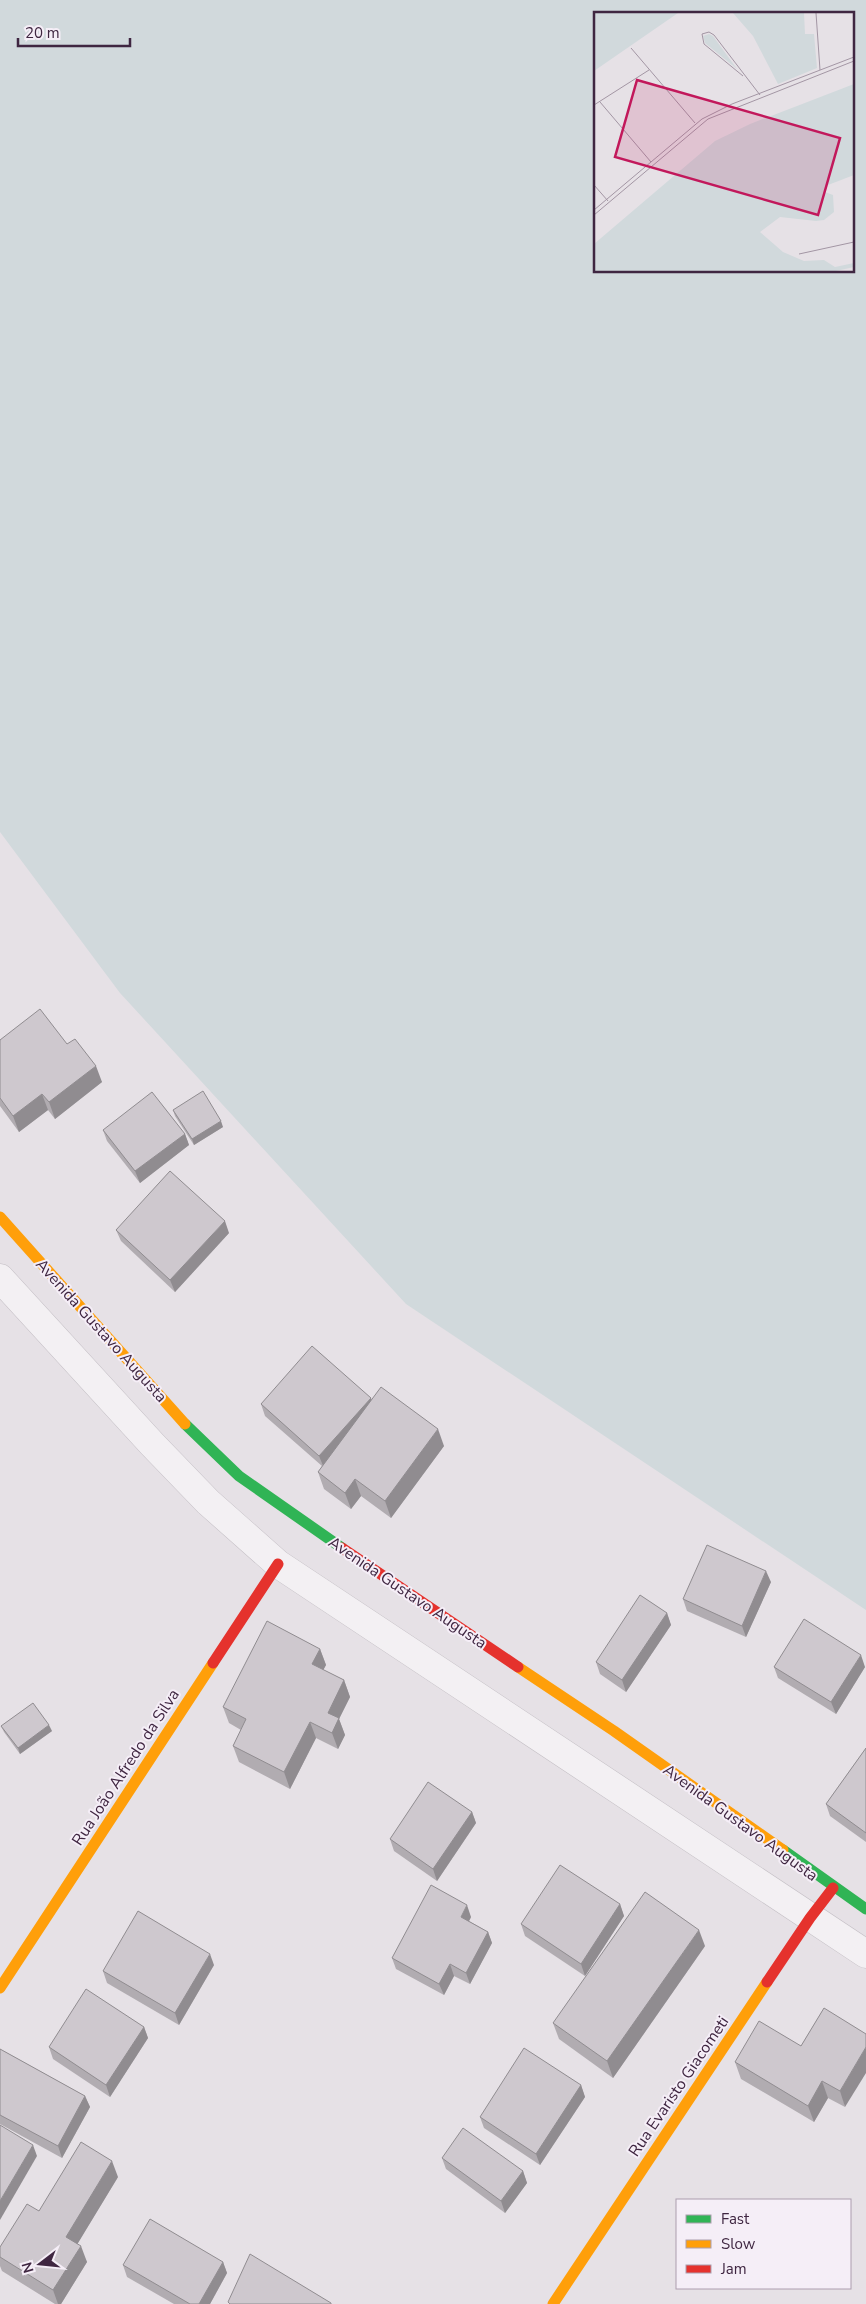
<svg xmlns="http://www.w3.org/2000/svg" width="866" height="2304" font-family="'Nunito Sans',sans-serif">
<rect width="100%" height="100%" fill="#e6e1e6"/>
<path fill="#d1d9dc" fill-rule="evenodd" d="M0,0H866V1610L406,1304L120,993L0,832ZM595,14H852V271H595Z"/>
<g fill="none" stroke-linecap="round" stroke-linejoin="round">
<g stroke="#c3bec4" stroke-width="29">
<polyline id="street" points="0,1278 152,1444 208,1502 278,1564 866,1954"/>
</g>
<use href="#street" stroke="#f3f0f3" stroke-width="28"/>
<g stroke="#30b455" stroke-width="11">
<polyline points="185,1424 239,1476 342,1548"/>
<polyline points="783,1850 866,1909"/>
</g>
<g stroke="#ff9f0a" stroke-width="11">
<polyline points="0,1217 185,1424"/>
<polyline points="518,1667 614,1731 783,1850"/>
<polyline points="0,1988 213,1663"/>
<polyline points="553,2304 767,1982"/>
</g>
<g stroke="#e5322d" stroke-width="11">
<polyline points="342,1548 518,1667"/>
<polyline points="213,1663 278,1564"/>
<polyline points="767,1982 810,1918 833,1888"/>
</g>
</g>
<g fill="#b1acb1">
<polygon points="0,1040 67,1044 102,1082 55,1119 48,1110 19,1132 0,1106"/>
<polygon points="173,1110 223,1127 194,1145 175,1116"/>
<polygon points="103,1130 185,1134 189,1145 140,1183 107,1141"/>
<polygon points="116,1230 229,1233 175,1292 121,1241"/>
<polygon points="372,1401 444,1446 391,1518 361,1496 351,1509 324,1489 318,1472 322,1466 265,1416 261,1404"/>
<polygon points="771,1582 746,1637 687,1611 683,1599"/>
<polygon points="667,1613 671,1625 626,1692 600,1674 596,1662"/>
<polygon points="320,1649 326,1665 323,1670 344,1680 350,1697 339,1719 345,1735 338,1749 316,1738 290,1789 239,1762 233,1746 241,1730 229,1723 223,1707"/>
<polygon points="774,1667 865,1667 836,1714 778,1678"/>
<polygon points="1,1726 52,1731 20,1754 4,1732"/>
<polygon points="866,1748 866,1842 830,1816 826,1804"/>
<polygon points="472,1812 476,1823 437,1881 394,1851 390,1839"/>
<polygon points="620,1904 624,1916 585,1976 525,1936 521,1924"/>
<polygon points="471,1917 469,1921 488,1932 492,1943 470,1984 454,1976 444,1995 396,1969 392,1958"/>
<polygon points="705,1946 613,2078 559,2039 553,2023"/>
<polygon points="214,1965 179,2025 107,1983 103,1971"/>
<polygon points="824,2008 845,2107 828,2098 814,2122 741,2079 735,2062 801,2046"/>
<polygon points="144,2027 148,2038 110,2097 53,2059 49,2047"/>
<polygon points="0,2049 85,2096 90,2107 62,2158 0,2124"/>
<polygon points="581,2085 585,2097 540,2165 484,2128 480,2117"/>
<polygon points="442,2158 523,2171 527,2183 505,2213 446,2169"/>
<polygon points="118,2177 77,2244 87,2262 61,2304 55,2304 2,2271 0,2266 0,2247 39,2211"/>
<polygon points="223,2262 227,2273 210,2304 174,2304 127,2277 123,2265"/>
</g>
<g fill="#908c90">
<polygon points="96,1066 102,1082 55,1119 49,1102"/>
<polygon points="42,1094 48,1110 19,1132 13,1116"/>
<polygon points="221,1121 223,1127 194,1145 192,1139"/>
<polygon points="185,1134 189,1145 140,1183 135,1171"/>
<polygon points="225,1221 229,1233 175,1292 170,1280"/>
<polygon points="371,1398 375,1410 324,1468 319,1456"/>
<polygon points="438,1429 444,1446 391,1518 385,1501"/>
<polygon points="355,1479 361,1496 351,1509 345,1493"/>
<polygon points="766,1571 771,1582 746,1637 742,1626"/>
<polygon points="667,1613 671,1625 626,1692 622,1680"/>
<polygon points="320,1649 326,1665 318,1680 312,1664"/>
<polygon points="861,1655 865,1667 836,1714 831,1702"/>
<polygon points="344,1680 350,1697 339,1719 345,1735 338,1749 332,1733 328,1713"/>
<polygon points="310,1722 316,1738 290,1789 284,1772"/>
<polygon points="49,1725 52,1731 20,1754 18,1748"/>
<polygon points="472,1812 476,1823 437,1881 433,1869"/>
<polygon points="620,1904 624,1916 585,1976 581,1964"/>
<polygon points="467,1905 471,1917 465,1929 461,1917"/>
<polygon points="699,1930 705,1946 613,2078 607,2061"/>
<polygon points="488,1932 492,1943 470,1984 466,1973"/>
<polygon points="210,1954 214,1965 179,2025 175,2013"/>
<polygon points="450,1964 454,1976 444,1995 439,1984"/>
<polygon points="144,2027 148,2038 110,2097 106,2085"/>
<polygon points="866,2047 866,2073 845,2107 840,2091"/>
<polygon points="822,2081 828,2098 814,2122 808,2106"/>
<polygon points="581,2085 585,2097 540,2165 536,2154"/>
<polygon points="85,2096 90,2107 62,2158 58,2146"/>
<polygon points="33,2145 37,2156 0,2220 0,2201"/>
<polygon points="112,2161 118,2177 72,2253 66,2237"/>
<polygon points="523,2171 527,2183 505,2213 501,2201"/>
<polygon points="81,2246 87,2262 61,2304 58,2304 53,2290"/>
<polygon points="223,2262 227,2273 210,2304 199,2304"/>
</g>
<g fill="#cec8ce" stroke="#908c90">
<polygon points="40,1009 67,1044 75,1039 96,1066 49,1102 42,1094 13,1116 0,1098 0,1040"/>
<polygon points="203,1091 221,1121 192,1139 173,1110"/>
<polygon points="152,1092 185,1134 135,1171 103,1130"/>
<polygon points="170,1171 225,1221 170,1280 116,1230"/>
<polygon points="312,1346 371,1398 319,1456 261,1404"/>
<polygon points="381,1387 438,1429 385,1501 355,1479 345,1493 318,1472"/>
<polygon points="707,1545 766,1571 742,1626 683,1599"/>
<polygon points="640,1595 667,1613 622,1680 596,1662"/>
<polygon points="804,1619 861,1655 831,1702 774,1667"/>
<polygon points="267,1621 320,1649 312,1664 344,1680 328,1713 339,1718 332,1733 310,1722 284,1772 233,1746 246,1719 223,1707"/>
<polygon points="33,1703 49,1725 18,1748 1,1726"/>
<polygon points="866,1748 866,1833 826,1804"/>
<polygon points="428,1782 472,1812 433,1869 390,1839"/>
<polygon points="560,1865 620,1904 581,1964 521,1924"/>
<polygon points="431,1885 467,1905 461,1917 488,1932 466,1973 450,1964 439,1984 392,1958"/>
<polygon points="645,1892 699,1930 607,2061 553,2023"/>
<polygon points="138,1911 210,1954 175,2013 103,1971"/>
<polygon points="86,1989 144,2027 106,2085 49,2047"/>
<polygon points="824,2008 866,2034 866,2047 840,2091 822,2081 808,2106 735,2062 759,2021 801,2046"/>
<polygon points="524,2048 581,2085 536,2154 480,2117"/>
<polygon points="0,2049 85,2096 58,2146 0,2115"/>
<polygon points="0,2125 33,2145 0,2201"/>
<polygon points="463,2128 523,2171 501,2201 442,2158"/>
<polygon points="81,2142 112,2161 66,2237 81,2246 53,2290 0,2257 0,2247 27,2204 39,2211"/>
<polygon points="150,2219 223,2262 199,2304 190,2304 123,2265"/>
<polygon points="250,2254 331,2303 331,2304 230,2304 228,2302"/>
</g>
<g text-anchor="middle" stroke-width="4" stroke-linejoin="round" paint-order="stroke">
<g font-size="16" fill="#3f2641" stroke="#f5eef7">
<text transform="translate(102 1330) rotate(48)" y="6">Avenida Gustavo Augusta</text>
<text transform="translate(408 1592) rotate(34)" y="6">Avenida Gustavo Augusta</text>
<text transform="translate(125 1767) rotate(-57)" y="6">Rua João Alfredo da Silva</text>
<text transform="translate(741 1822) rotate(36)" y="6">Avenida Gustavo Augusta</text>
<text transform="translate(678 2086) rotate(-56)" y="6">Rua Evaristo Giacometi</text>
</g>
</g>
<g transform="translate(594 12)">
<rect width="260" height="260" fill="#e6e1e6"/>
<path d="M0,1H84L0,59ZM139,1H210L211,22H220L223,56L184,72L159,24ZM115,22L119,24L143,57L111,31L109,24ZM260,72V163L234,173L231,180L239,183L240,200L230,208L222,209L186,205L166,220L189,240L210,249L230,248L241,255L260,251V255L242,259H0V232L121,129L156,112Z" fill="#d1d9dc"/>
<path fill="none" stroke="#a396a4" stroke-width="1" d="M222,1L226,58M37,36L101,111M149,64L110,32L108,22L115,20L120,23L166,83M6,90L57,150M0,93L55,58M0,173L14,189M0,198L108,107L138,92L260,45M0,203L114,107L260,49M205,242L260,230"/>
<path fill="#c2185b" fill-opacity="0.15" stroke="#c2185b" stroke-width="2.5" d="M43,68L246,126L224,203L21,145Z"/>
<rect width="260" height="260" fill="none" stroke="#3f2641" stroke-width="2.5"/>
</g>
<rect x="676" y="2199" width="175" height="90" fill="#f5eef7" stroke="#ac9eae"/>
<rect x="686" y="2215" width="25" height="8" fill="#30b455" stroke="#ac9eae"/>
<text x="721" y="2224" font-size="15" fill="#3f2641">Fast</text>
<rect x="686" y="2240" width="25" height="8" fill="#ff9f0a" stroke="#ac9eae"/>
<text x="721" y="2249" font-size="15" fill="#3f2641">Slow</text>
<rect x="686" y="2265" width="25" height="8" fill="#e5322d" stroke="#ac9eae"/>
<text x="721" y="2274" font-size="15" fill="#3f2641">Jam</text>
<g transform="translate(40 2264) rotate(254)" stroke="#f5eef7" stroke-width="4" paint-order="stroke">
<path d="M0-4L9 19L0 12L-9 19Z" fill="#3f2641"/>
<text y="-8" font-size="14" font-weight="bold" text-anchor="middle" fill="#3f2641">N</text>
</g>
<path d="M18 38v8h112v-8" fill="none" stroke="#3f2641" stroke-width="2.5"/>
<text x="25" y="38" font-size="15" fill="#3f2641" stroke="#f5eef7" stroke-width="4" paint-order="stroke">20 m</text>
</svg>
